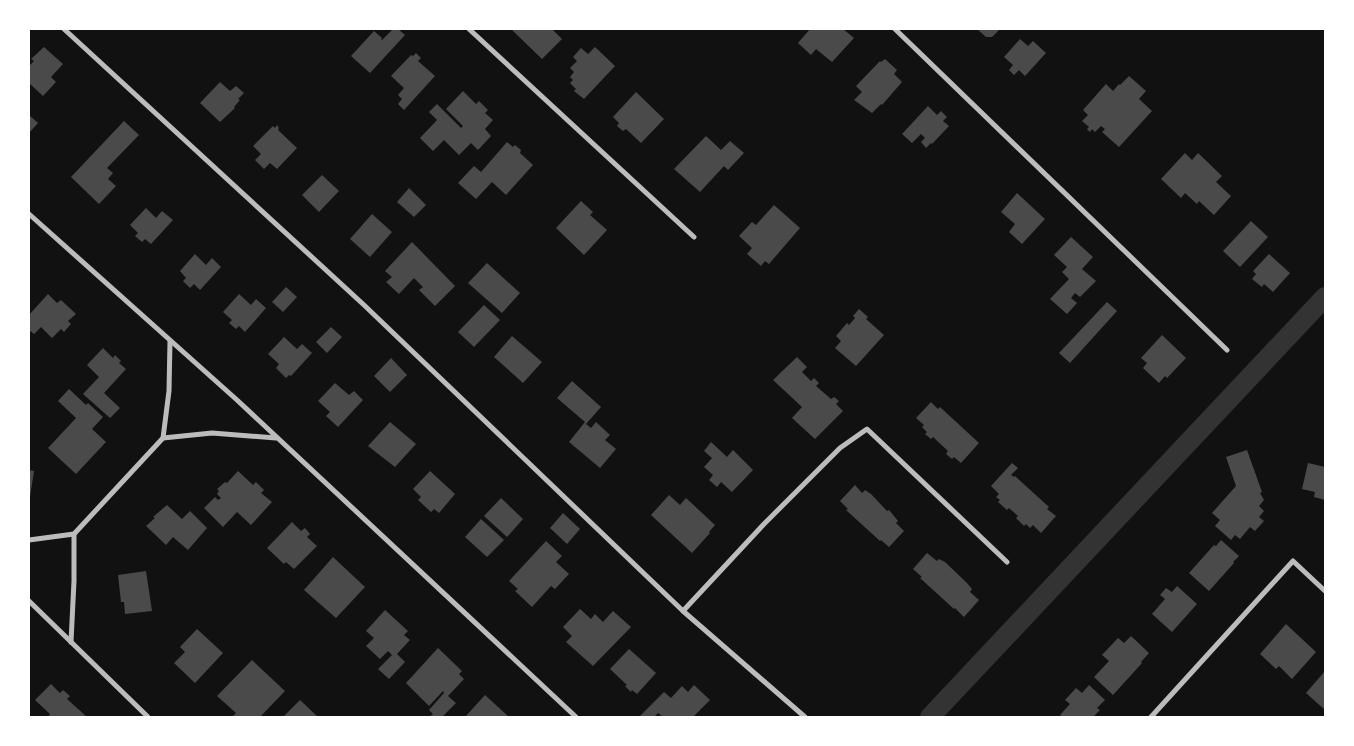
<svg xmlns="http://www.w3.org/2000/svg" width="1354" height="746" font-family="Quicksand,sans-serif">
<rect width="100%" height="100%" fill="#111"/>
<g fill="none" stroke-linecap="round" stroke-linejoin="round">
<polyline stroke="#333" stroke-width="20" points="930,717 1325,297"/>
</g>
<g fill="#4a4a4a">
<polygon points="393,29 398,29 405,35 370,73 351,56 374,31 382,38 381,39 382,40"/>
<polygon points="511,29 552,29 562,39 542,59"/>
<polygon points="810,29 816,30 817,29 843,29 854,38 832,62 816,49 811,55 798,43"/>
<polygon points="977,29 1000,29 992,37 986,37"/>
<polygon points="1020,39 1028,46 1033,41 1046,53 1025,76 1019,70 1014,75 1009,70 1013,65 1004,57"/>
<polygon points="44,47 63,64 51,77 56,82 43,96 29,83 29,66 34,61 31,59"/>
<polygon points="595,47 615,66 584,99 574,91 576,89 570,83 573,80 570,77 574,72 570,68 577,61 573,57 581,48 588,54"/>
<polygon points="416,53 421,58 418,61 435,76 404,110 398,104 402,99 398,95 404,88 391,76 411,55 413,56"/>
<polygon points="885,59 897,70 894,74 902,82 882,105 881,104 872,113 854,100 862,92 856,86 880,61 881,62"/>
<polygon points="1129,76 1146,91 1139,99 1152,111 1119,147 1102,132 1105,129 1101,126 1095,132 1092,129 1090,132 1087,129 1089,127 1082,121 1088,115 1083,110 1106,84 1113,91 1119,84 1120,85"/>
<polygon points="220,82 230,91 236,86 244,93 238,99 240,100 234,107 235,108 220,122 200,103"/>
<polygon points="463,91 476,104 479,101 488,110 485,113 493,120 485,129 491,136 478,150 471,143 459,155 444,140 433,151 420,138 437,120 429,112 437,104 461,128 463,126 446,109"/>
<polygon points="636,92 664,119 641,143 626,129 623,131 617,126 619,123 613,117"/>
<polygon points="928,106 937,115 941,111 947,117 943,121 949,126 932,144 931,143 926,148 921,142 925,138 921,134 912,143 902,134"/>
<polygon points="29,115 38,123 29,133"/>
<polygon points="124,121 139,135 107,168 113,173 108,179 116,186 99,204 71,177"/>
<polygon points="277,125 279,128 278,130 297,148 277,169 270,163 264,169 255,160 261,154 253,146 273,126 275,128"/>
<polygon points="706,136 721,150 730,141 744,153 728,170 724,166 700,192 674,169"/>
<polygon points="507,142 513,147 515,145 521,150 520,153 533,165 506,195 492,182 476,199 458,183 474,166 481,172"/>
<polygon points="1185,153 1192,160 1198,153 1222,176 1216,182 1231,196 1214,215 1199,201 1197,204 1185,193 1181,198 1161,179"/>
<polygon points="322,175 339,191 319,212 302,195"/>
<polygon points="409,188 426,205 414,217 397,202"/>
<polygon points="1017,193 1045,219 1022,244 1009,232 1015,224 1001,212"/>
<polygon points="581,201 593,212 590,215 607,230 584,255 556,228"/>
<polygon points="774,205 800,228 769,264 765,261 761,266 747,254 752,248 739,236 752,222 756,225"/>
<polygon points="146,208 156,218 162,211 173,220 151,244 145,239 142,242 135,236 138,233 130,225"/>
<polygon points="372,214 392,232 370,257 350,239"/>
<polygon points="1251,221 1268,237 1240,267 1223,251"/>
<polygon points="1071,237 1093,257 1082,269 1096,281 1080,297 1075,293 1071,298 1077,303 1067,314 1050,299 1069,279 1062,272 1067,267 1054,255"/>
<polygon points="412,242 455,286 435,306 419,290 423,287 414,278 399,294 386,282 392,277 385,271"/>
<polygon points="195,254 206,265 212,258 221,267 200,290 194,284 190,288 183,281 186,278 180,271"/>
<polygon points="1269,254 1290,273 1273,292 1264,284 1262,287 1252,279 1256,274 1253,271"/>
<polygon points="487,263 520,293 502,313 468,283"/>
<polygon points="286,287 297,297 283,312 272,302"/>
<polygon points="48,294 57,303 61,300 76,314 68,321 71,324 64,332 61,329 52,338 41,327 34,334 29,330 29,315"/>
<polygon points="239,294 251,305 256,299 266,308 245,332 239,326 236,329 229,323 232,320 223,312"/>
<polygon points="1107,302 1117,311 1070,363 1059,353"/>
<polygon points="484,305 500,320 474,347 458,332"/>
<polygon points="859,309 868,317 866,319 884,335 856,366 835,348 841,341 836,336 847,323 849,325 855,318 853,316"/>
<polygon points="331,327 342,337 327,353 316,342"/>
<polygon points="1162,335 1186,358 1167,378 1165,376 1159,383 1143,368 1147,363 1141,358"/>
<polygon points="512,336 542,362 523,383 494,357"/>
<polygon points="284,337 297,349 302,344 312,353 291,376 289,375 286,378 276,368 279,364 268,354"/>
<polygon points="103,348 113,358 115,355 121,361 119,363 126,369 104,393 120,408 110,418 83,394 99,377 87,365"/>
<polygon points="797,357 807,367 802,372 811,381 814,378 819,383 816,386 831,399 834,397 839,401 836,404 843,411 815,439 792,418 802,407 773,380"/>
<polygon points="391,358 407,375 390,392 374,376"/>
<polygon points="572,381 601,407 586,424 591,428 596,422 610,435 605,440 616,449 600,468 569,442 585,422 557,398"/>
<polygon points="335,383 349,395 354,391 363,400 338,427 326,416 330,412 318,401"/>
<polygon points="69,389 86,405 88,403 103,417 92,429 106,442 76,474 48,448 76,418 58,401"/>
<polygon points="931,402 938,409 940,407 979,443 961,463 954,457 952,459 946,454 948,451 933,437 931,439 925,434 927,432 922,427 924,425 916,418"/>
<polygon points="390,422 416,444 395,467 368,446"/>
<polygon points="711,442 727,457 733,450 753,470 732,492 721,482 717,487 709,480 713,475 704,467 712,458 704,451"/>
<polygon points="1247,450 1262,492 1260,493 1264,500 1259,506 1264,511 1259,517 1264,521 1255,531 1250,527 1240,539 1235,535 1231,540 1215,526 1220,520 1212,513 1236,486 1226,457"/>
<polygon points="1012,463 1018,468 1011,475 1014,477 1015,476 1049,507 1047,509 1056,516 1041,533 1033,525 1030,528 1026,524 1024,526 1016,518 1018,516 1009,508 1007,510 998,502 1000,500 996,497 999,494 991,486"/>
<polygon points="1308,463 1325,467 1325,500 1314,497 1315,492 1302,489"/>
<polygon points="29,470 34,471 30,497 29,497"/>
<polygon points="238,471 253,485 256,482 264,490 261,493 272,502 251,525 237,512 223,527 204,508 215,497 218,500 221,498 217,494 219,491 217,489 225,482 227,483"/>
<polygon points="430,471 455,494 439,513 434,509 431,512 418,500 421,497 413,489"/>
<polygon points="855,485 862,493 865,490 871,494 887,511 889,510 898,521 896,523 904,531 889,547 881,540 880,541 846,510 848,509 840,501"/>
<polygon points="669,495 680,505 686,498 715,525 709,532 710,533 692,553 651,515"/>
<polygon points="501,498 523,519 507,537 484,516"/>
<polygon points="167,505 182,519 190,511 207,528 188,550 173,537 166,545 146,526 155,518 153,517"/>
<polygon points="563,513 580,529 567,544 550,528"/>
<polygon points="481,519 504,540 487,557 465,537"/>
<polygon points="292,522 301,531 305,528 310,534 307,537 317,546 294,569 286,562 284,564 267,548"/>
<polygon points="1221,540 1239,556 1233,562 1234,563 1209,591 1189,573 1214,545 1216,546"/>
<polygon points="546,541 562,556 556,562 569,574 555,589 551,586 532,607 515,591 518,589 509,581"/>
<polygon points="927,553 937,561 939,559 945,562 967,583 972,589 970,592 979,600 964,617 955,608 954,609 920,578 922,577 913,569"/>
<polygon points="333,557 365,587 336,618 304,590"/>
<polygon points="146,571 152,611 125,614 124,602 121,602 118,575"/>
<polygon points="1177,586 1197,604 1172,632 1152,614 1165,599 1160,595 1166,588 1172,592"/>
<polygon points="580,609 591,619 595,614 603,622 613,611 631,627 593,666 566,642 572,636 563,627"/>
<polygon points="385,610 408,631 404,635 410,640 397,654 405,662 389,679 378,669 392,655 388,651 380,659 366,646 374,638 366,631"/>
<polygon points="1286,624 1316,652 1292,679 1279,666 1276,669 1260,654"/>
<polygon points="197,629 223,653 195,683 174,663 185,652 180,647"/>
<polygon points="1131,636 1149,653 1141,662 1142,663 1113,695 1094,677 1109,661 1102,655 1118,638 1124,643"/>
<polygon points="438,648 462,671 459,674 464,679 448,696 456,703 442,717 429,717 433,714 429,710 444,693 443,691 429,706 406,683"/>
<polygon points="629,649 656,673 637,694 632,690 631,692 625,686 627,685 610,669"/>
<polygon points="252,660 285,691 260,717 234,717 233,716 236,713 217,696"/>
<polygon points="1325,671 1325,710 1306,693"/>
<polygon points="51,684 60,693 63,690 70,696 67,699 87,717 48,717 50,714 35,700"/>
<polygon points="694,685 710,700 693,717 663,717 658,713 654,717 639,717 664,692 671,698 682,686 688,692"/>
<polygon points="1089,685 1105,700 1097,708 1100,710 1093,717 1063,717 1060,715 1070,704 1065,700 1076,688 1082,693"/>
<polygon points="485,695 509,717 465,717"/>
<polygon points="300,700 318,717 283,717"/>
</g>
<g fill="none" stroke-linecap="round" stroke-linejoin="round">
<g stroke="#bcbcbc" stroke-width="5">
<polyline points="64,29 364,305 683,611 805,717"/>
<polyline points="469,29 694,237"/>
<polyline points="895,29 1227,350"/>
<polyline points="29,214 237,400 576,717"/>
<polyline points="163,438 212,433 276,438"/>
<polyline points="29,540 74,534 163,438 169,391 170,341"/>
<polyline points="29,601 148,717"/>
<polyline points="683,611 764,524 840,448 867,429 1007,562"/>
<polyline points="71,642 74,581 74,534"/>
<polyline points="1151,717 1293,561 1325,591"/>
</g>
</g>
<rect width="1354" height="746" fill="none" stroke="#ffffff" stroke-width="60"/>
</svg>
